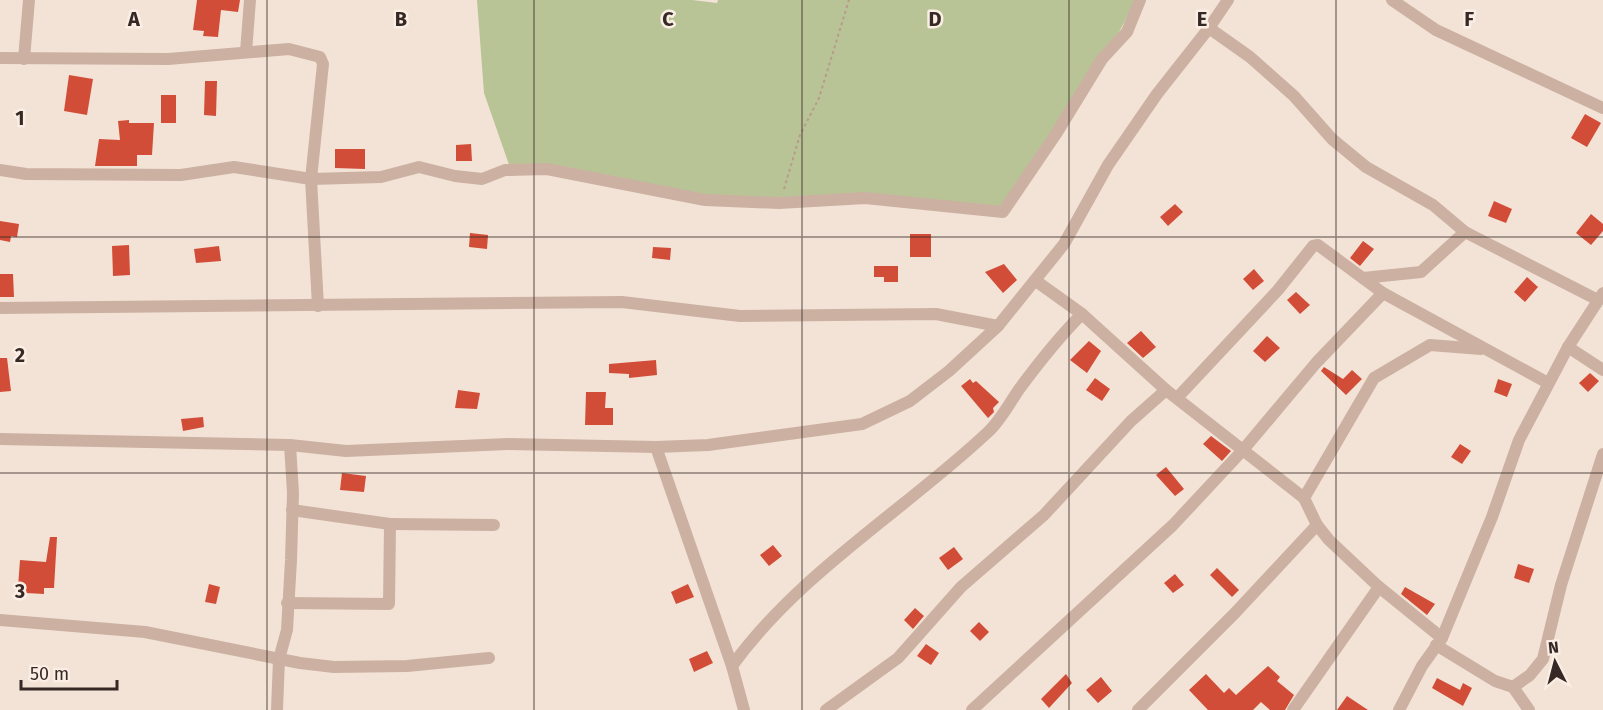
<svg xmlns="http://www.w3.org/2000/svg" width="1603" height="710" font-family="'Fira Sans',sans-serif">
<rect width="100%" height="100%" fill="#f3e3d7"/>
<polygon fill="#b9c496" points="477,0 692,0 717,3 718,0 1136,0 1108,53 1003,211 849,202 684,201 536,171 513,176 484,93"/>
<g fill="#d24d37">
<polygon points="197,0 240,0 238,12 221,10 218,37 203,36 204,31 193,30"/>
<polygon points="69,75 93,79 87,115 64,111"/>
<polygon points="205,81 217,81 216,116 204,115"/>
<rect x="161" y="95" width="15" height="28"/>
<polygon points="1585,114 1601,123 1587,147 1571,138"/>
<polygon points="129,120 129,123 154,123 152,155 137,155 137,166 95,166 99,139 120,140 118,121"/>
<polygon points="471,144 472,161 456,161 456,145"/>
<polygon points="335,149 365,149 365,169 335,168"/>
<polygon points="1494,201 1512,209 1506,223 1488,216"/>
<polygon points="1175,204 1183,212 1168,226 1160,217"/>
<polygon points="1591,214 1603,224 1603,231 1591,245 1576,233"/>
<polygon points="0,221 19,224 17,237 11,236 10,242 0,240"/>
<polygon points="470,233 488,235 487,249 469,247"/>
<rect x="910" y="234" width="21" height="23"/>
<polygon points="1363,241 1374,249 1360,266 1350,258"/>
<polygon points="129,245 130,275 113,276 112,246"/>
<polygon points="219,246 221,261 196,263 194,249"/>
<polygon points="653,247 671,248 670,260 652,258"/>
<polygon points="1004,264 1017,280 1003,293 985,272"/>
<polygon points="874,266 898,266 898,282 884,282 884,277 874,277"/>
<polygon points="1254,269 1264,281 1253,290 1243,279"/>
<polygon points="0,274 13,274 14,297 0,297"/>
<polygon points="1527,277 1538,287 1525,302 1514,292"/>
<polygon points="1296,292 1310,305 1300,314 1287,300"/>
<polygon points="1141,331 1156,347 1143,358 1127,343"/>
<polygon points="1267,336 1280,348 1265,362 1253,351"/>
<polygon points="1089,341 1101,351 1087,373 1070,360"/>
<polygon points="0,358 7,358 11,391 0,392"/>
<polygon points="656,360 657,375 629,378 629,374 609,373 609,364"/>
<polygon points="1324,367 1343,379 1352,370 1362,379 1346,395 1321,371"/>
<polygon points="1590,373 1599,381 1588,392 1579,383"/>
<polygon points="1095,378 1110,389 1102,401 1086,390"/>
<polygon points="970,379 973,383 976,381 999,402 993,408 994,412 988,418 961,386"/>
<polygon points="1498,379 1512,384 1507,397 1494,392"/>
<polygon points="458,390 480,393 477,409 455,408"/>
<polygon points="586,392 606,392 605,408 613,408 613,425 585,425"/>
<polygon points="203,417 204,427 183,431 181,419"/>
<polygon points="1211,436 1231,451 1222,461 1203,444"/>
<polygon points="1460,444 1471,451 1462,464 1451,457"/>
<polygon points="1166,467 1184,489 1175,496 1156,475"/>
<polygon points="342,473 366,476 364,492 340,490"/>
<polygon points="50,537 57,537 54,588 44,588 44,594 26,593 26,588 18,587 20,560 46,562"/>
<polygon points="773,545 782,556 769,566 760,555"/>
<polygon points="954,547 963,559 948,570 939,558"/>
<polygon points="1518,564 1534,569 1529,583 1514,578"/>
<polygon points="1217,568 1239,590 1232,597 1210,575"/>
<polygon points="1175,574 1184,585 1173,593 1164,583"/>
<polygon points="209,584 220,587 216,604 205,602"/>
<polygon points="688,584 694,597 676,604 671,592"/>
<polygon points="1405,587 1435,604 1427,615 1401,594"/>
<polygon points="915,608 924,616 913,629 904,620"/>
<polygon points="979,622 989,632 980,641 970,631"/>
<polygon points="926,644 939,653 931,665 917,656"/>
<polygon points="707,651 713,663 694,672 689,659"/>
<polygon points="1268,666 1280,677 1277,681 1294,695 1285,710 1270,710 1261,702 1253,710 1208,710 1189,690 1206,674 1224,693 1229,688 1236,695"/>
<polygon points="1066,674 1072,683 1049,708 1041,699"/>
<polygon points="1101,677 1112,691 1098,703 1086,690"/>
<polygon points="1437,678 1460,690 1463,683 1472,688 1463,706 1432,688"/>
<polygon points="1347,696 1368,710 1337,710"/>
</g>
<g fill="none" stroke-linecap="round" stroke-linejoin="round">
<polyline stroke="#b89b8c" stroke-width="2" stroke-dasharray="3 3" stroke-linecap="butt" points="784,189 800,135 819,98 849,0"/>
<g stroke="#ccb1a2" stroke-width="12">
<polyline points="1392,0 1436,30 1603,108"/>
<polyline points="1209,28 1250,57 1294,96 1332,139 1366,167 1433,205 1465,232 1598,300"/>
<polyline points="246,52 250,0"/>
<polyline points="0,58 168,59 289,49 320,57 323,64 311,179 318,306"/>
<polyline points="24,59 29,0"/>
<polyline points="0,170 26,174 181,175 234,167 311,179 381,177 419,167 455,176 482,179 505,170 547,169 705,200 779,203 865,198 1003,212 1056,134 1102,59 1127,32 1140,0"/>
<polyline points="1363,278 1421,272 1465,232"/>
<polyline points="1036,281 1082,314"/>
<polyline points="0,308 622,302 740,316 936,314 998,326"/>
<polyline points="1568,347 1603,370"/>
<polyline points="1177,398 1278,290 1313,246 1318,245 1383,293 1548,383"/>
<polyline points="0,439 290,445 346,451 508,444 656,447 708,445 862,424 910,401 949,371 998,326 1064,244 1108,165 1157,94 1209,28 1228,0"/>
<polyline points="656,447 732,666 744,710"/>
<polyline points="1304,498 1374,378 1430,345 1481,349"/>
<polyline points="390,524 494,525"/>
<polyline points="287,603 389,604 390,524 292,510"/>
<polyline points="0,620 145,632 300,663 334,667 407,666 489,658"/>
<polyline points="1436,645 1495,681 1513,687 1529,710"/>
<path d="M732,666C799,573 905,510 988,432C1001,420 1010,402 1020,388C1040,361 1059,337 1082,314L1166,390L1304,498L1317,525L1329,540L1379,587L1442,638"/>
<polyline points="1513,687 1530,675 1543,659 1561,585 1603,454"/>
<polyline points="277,710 279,659 287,630 291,560 293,493 290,445"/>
<polyline points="826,710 898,658 961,587 1044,515 1131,421 1166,390"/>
<polyline points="972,710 1173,525 1243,450 1316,363 1383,293"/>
<polyline points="1138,710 1235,613 1317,525"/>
<polyline points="1293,710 1379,587"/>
<polyline points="1399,710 1422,666 1442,638 1492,517 1519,440 1568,347 1603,293"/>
</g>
</g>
<path fill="none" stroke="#362925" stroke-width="1.5" stroke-opacity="0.55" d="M267,0V710M534,0V710M802,0V710M1069,0V710M1336,0V710M0,237H1603M0,473H1603"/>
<g font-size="20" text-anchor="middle" font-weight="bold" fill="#362925" stroke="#fbeee4" stroke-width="5" stroke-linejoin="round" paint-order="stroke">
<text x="134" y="26">A</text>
<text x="401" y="26">B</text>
<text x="668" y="26">C</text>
<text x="935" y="26">D</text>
<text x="1202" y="26">E</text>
<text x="1469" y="26">F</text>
<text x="20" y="125">1</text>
<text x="20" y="362">2</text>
<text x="20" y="598">3</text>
</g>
<g transform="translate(1555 662) rotate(354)" stroke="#fbeee4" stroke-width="4.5" paint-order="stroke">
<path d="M0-4.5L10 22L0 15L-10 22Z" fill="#362925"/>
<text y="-9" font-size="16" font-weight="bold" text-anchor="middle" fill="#362925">N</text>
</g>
<path d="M21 680v9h96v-9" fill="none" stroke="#362925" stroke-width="3"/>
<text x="30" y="680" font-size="18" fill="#362925" stroke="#fbeee4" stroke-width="4.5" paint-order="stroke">50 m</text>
</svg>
